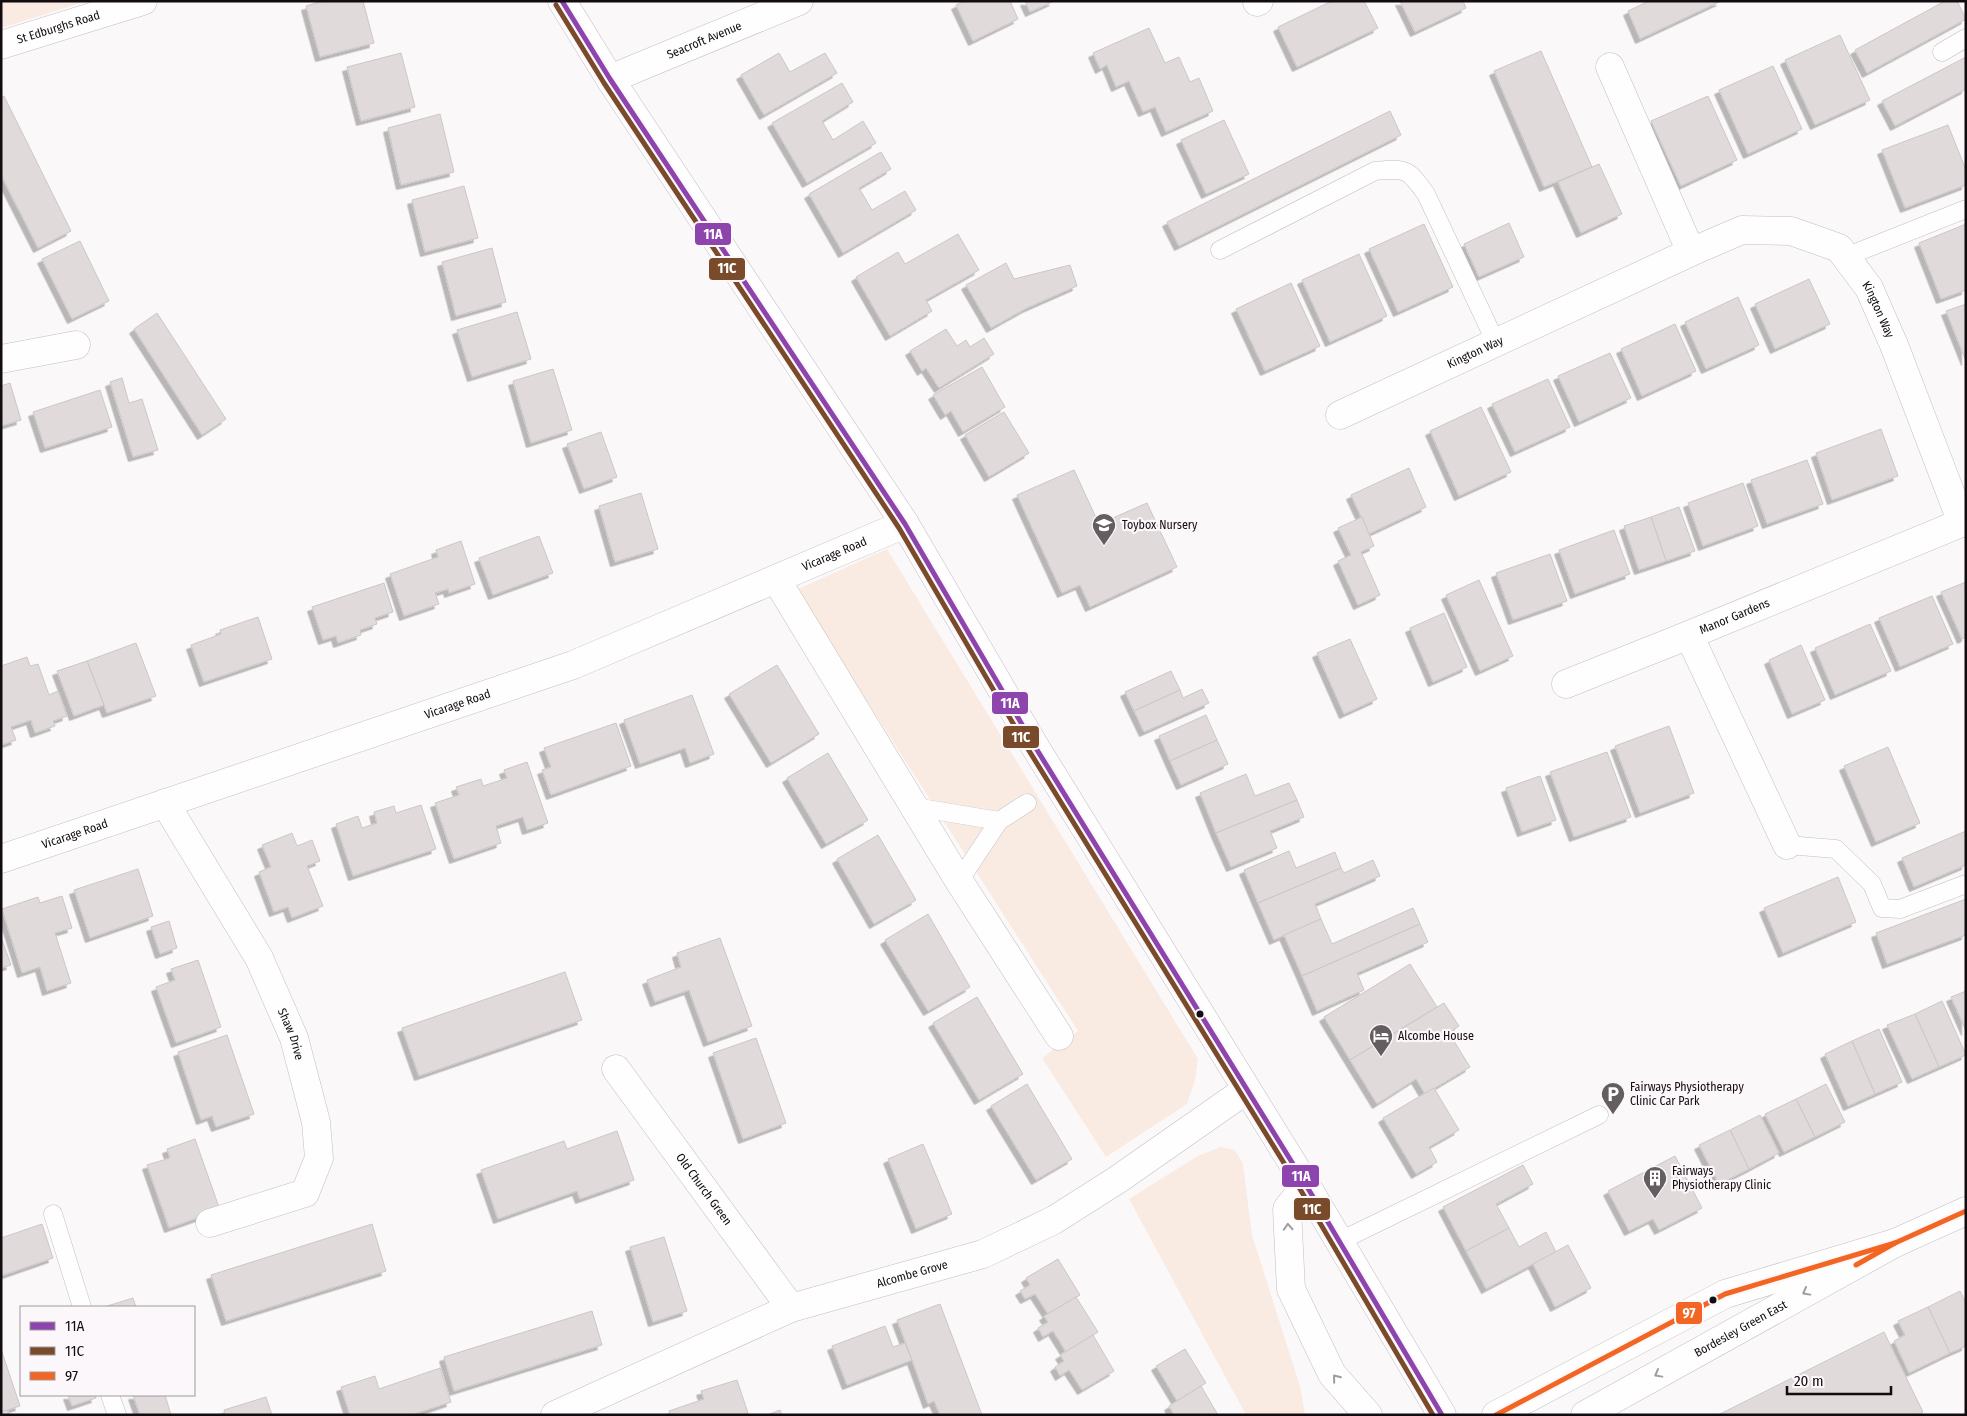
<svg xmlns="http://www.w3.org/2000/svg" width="1967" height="1416" font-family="'Fira Sans Condensed',sans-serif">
<defs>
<filter id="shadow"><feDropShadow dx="-4.5" dy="4.5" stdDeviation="0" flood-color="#0004"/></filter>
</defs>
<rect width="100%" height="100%" fill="#fbf8fa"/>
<g fill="#faebe2">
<polygon points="1,1 87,1 1,28"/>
<polygon points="887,549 1198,1059 1195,1080 1187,1104 1106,1157 1042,1058 1078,1031 796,590"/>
<polygon points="1220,1147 1235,1150 1243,1164 1252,1235 1300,1386 1305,1415 1246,1415 1129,1199 1196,1157"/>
</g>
<g fill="#e0dadb" stroke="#ccc6c7" filter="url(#shadow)">
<polygon points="323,1 363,1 374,43 320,57 306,6"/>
<polygon points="964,1 1010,1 1018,19 973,41 956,5"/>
<polygon points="1025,1 1054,1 1030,12"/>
<polygon points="1332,1 1364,1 1378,28 1297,67 1278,27"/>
<polygon points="1400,1 1463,1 1466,8 1415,32"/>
<polygon points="1649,1 1721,1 1640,39 1628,11"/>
<polygon points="1945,1 1957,1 1966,19 1867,73 1855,50"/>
<polygon points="1149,28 1165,63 1179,57 1190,82 1199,78 1213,111 1166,132 1155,107 1143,112 1129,81 1116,87 1107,65 1100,69 1093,53"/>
<polygon points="1840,35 1870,100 1815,125 1785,60"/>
<polygon points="1541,51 1592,167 1544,187 1494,71"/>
<polygon points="401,53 415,107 361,121 347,67"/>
<polygon points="779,53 790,72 825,53 837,73 764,115 741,75"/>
<polygon points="1966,57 1966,89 1895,126 1882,101"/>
<polygon points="1773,66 1802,129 1748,154 1719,90"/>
<polygon points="842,83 853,102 822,121 833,140 863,121 876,143 807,183 772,123"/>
<polygon points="4,96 71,231 38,248 1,175 1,97"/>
<polygon points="1708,96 1737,160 1681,186 1651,121"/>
<polygon points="1390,111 1401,135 1179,246 1167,222"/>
<polygon points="440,114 454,172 401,185 388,128"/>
<polygon points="1224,120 1249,174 1206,194 1181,140"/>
<polygon points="1948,125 1966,170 1966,185 1905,208 1882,150"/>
<polygon points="881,152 891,169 859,188 872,210 905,191 916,210 843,253 809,194"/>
<polygon points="1599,164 1622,214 1581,233 1558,182"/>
<polygon points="464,186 478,238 425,252 412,200"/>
<polygon points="1509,223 1524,257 1479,277 1464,244"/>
<polygon points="1424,224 1453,287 1398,312 1369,249"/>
<polygon points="1966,224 1966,290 1941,299 1919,243"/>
<polygon points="958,234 979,270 926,300 932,311 890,336 856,277 898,252 905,264"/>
<polygon points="80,241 109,301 72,319 42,259"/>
<polygon points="492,248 506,302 456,316 442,262"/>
<polygon points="1359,254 1387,316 1330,342 1302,280"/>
<polygon points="1006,263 1014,279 1070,265 1077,286 1027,308 991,328 966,285"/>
<polygon points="1809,279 1830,324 1775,349 1755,304"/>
<polygon points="1291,283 1320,346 1265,371 1236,309"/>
<polygon points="1738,297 1759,345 1706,369 1685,322"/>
<polygon points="1966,304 1966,361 1946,311"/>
<polygon points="517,312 531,359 472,377 457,330"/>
<polygon points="157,313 226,419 202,435 134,329"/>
<polygon points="1675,324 1696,371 1642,396 1621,349"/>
<polygon points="946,329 957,346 966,340 970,347 984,338 994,354 939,388 926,368 922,371 910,351"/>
<polygon points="1610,353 1631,398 1579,422 1558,376"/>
<polygon points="982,367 1005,407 963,432 951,411 945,415 933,395"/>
<polygon points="553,369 572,430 531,443 513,381"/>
<polygon points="122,378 129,403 142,399 158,450 133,457 110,382"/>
<polygon points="1548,379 1570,427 1515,452 1492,404"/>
<polygon points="10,383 21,420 1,426 1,386"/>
<polygon points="100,390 112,427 45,448 33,412"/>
<polygon points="1481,407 1511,472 1459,496 1430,431"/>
<polygon points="1004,412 1029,453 989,477 965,435"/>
<polygon points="1881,429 1898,476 1832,500 1816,453"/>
<polygon points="601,432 617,477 584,489 567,444"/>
<polygon points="1807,460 1823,504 1767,524 1751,480"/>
<polygon points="1409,468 1426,507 1369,534 1351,495"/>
<polygon points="1074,470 1099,524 1147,503 1177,567 1090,607 1080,585 1062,593 1017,495"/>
<polygon points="1743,483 1758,526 1703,546 1688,503"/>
<polygon points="641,493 658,549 615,562 599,506"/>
<polygon points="1679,507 1695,551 1666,561 1651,517"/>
<polygon points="1362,517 1374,546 1361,552 1380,595 1358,605 1338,561 1351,555 1338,528"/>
<polygon points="1651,517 1666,561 1639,570 1624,526"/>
<polygon points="1614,530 1630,574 1575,594 1559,550"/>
<polygon points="539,536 553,573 493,595 479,558"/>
<polygon points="461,541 475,584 449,593 448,589 435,593 439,604 404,616 390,574 438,557 436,550"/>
<polygon points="1550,554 1567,601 1513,620 1496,573"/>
<polygon points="1479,580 1513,656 1480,671 1446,595"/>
<polygon points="1966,582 1966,637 1962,639 1941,592"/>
<polygon points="384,583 393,612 375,618 377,624 360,630 361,635 338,643 336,636 323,640 312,607"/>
<polygon points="1932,596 1953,644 1900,667 1879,618"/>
<polygon points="1444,613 1467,667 1433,682 1410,628"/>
<polygon points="258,617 272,659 204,682 191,645 221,634 220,630"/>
<polygon points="1870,624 1891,671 1835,695 1815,648"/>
<polygon points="1350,639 1377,699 1344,714 1317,653"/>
<polygon points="136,643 156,696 107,713 87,661"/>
<polygon points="1801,645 1825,700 1792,714 1769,660"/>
<polygon points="27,657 30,666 38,664 49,695 58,691 67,716 53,721 55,726 35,733 31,720 11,727 16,740 1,745 1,666"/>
<polygon points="87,661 104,705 74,716 57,671"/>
<polygon points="777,665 819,734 771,763 729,694"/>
<polygon points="1171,671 1180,690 1134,711 1125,692"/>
<polygon points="1202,689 1209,703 1144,732 1134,711 1180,690 1183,698"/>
<polygon points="692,695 714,754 690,763 685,748 640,764 624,720"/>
<polygon points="1206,715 1217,740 1170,761 1159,736"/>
<polygon points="616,723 631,766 551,795 542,770 551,767 544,748"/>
<polygon points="1669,726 1694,793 1640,813 1615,746"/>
<polygon points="1217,740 1228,764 1181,785 1170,761"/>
<polygon points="1888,747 1920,823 1876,842 1844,766"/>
<polygon points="1607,752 1631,817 1574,837 1550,772"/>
<polygon points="828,753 868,820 826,844 787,778"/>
<polygon points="527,762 548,823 527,830 523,817 496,826 501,843 454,859 435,803 459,795 456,787 481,779 483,786 507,778 504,770"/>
<polygon points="1246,774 1255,796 1289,783 1297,800 1216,833 1200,793"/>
<polygon points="1540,776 1556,820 1522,832 1506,788"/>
<polygon points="1297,800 1304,817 1270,831 1277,848 1231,867 1216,833"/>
<polygon points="421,805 436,849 353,876 336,824 358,816 362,828 377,823 374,812 394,806 396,813"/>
<polygon points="1966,831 1966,865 1914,887 1902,858"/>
<polygon points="292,833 297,846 312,840 320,861 307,866 323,906 292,918 288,907 274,912 259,872 271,867 262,845"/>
<polygon points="878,835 916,900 874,924 837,859"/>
<polygon points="1289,851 1296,868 1335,852 1341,868 1258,903 1244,870"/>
<polygon points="1373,860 1380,876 1315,904 1321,919 1274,940 1258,903 1341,868 1344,873"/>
<polygon points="138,869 153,916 90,938 74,890"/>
<polygon points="1838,877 1856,922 1783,953 1764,908"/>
<polygon points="62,896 72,928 55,933 71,983 47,991 40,967 22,973 2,909 38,897 40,903"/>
<polygon points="1966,899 1966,935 1887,964 1876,933"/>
<polygon points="1413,908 1420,924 1302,976 1284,935 1321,919 1332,944"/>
<polygon points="928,914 970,987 928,1011 885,940"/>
<polygon points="169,921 177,948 160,954 151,927"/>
<polygon points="1420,924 1428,942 1357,973 1364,990 1317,1011 1302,976"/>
<polygon points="1,937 11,965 1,968"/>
<polygon points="720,938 752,1026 708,1042 689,990 655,1002 647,980 681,967 677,953"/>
<polygon points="198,960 221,1027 176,1043 156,987 175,980 171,969"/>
<polygon points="1410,964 1437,1007 1350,1060 1324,1017"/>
<polygon points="565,972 582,1020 419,1076 402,1028"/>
<polygon points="1966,991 1966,1031 1951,997"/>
<polygon points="977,997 1023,1074 979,1100 933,1023"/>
<polygon points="1942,1001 1966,1055 1939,1067 1915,1014"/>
<polygon points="1444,1003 1459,1026 1449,1033 1470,1067 1425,1094 1416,1079 1377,1104 1350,1060"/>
<polygon points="1915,1014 1939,1067 1912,1079 1887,1025"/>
<polygon points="1879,1029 1902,1082 1875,1094 1852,1041"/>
<polygon points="227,1035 254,1114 216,1127 212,1116 201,1120 178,1052"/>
<polygon points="756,1038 786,1123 743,1139 713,1053"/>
<polygon points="1852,1041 1875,1094 1848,1106 1825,1054"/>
<polygon points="1027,1084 1072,1159 1036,1180 991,1106"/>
<polygon points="1826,1084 1845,1122 1815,1137 1796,1099"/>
<polygon points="1434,1088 1459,1130 1429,1147 1437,1162 1416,1174 1383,1118"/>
<polygon points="1796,1099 1815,1137 1784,1152 1765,1114"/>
<polygon points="1760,1115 1779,1153 1749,1169 1730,1130"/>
<polygon points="1730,1130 1749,1169 1719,1184 1699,1145"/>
<polygon points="617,1131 634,1180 580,1199 577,1191 498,1219 481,1170 564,1141 567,1149"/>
<polygon points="195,1139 220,1210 169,1228 147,1165 170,1158 167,1149"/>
<polygon points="923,1144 952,1214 916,1229 888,1159"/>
<polygon points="1675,1156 1702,1208 1659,1230 1653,1219 1629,1231 1608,1191"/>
<polygon points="1523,1165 1533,1184 1496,1204 1509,1228 1466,1251 1443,1207"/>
<polygon points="42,1224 53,1258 1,1276 1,1238"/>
<polygon points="372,1224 386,1271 226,1321 211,1275"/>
<polygon points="1509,1228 1519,1247 1546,1232 1556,1252 1486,1289 1466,1251"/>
<polygon points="664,1237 687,1311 653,1322 630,1247"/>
<polygon points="1568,1245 1591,1288 1555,1307 1533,1264"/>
<polygon points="1058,1259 1080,1295 1048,1314 1035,1294 1025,1299 1020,1291 1030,1285 1026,1278"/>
<polygon points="1960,1291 1966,1303 1966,1346 1950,1353 1928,1307"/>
<polygon points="1076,1297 1098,1332 1066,1352 1053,1331 1043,1337 1038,1328 1048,1322 1044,1316"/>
<polygon points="133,1298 136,1307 104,1307"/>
<polygon points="940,1304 982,1415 940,1415 934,1401 928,1404 912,1360 897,1320"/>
<polygon points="1928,1307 1950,1353 1909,1373 1894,1341 1905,1335 1898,1321"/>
<polygon points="592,1311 602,1345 454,1391 444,1357"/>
<polygon points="885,1326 893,1347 905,1343 912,1360 847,1385 832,1346"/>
<polygon points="1884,1332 1923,1412 1918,1415 1718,1415"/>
<polygon points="1093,1335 1114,1371 1082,1390 1069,1370 1060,1376 1055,1367 1064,1361 1060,1355"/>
<polygon points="1,1349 20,1406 1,1412"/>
<polygon points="1185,1349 1206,1383 1177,1401 1156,1366"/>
<polygon points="440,1368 451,1402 412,1415 350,1415 341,1387 375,1376 379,1389"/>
<polygon points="737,1380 748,1413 743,1415 670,1415 669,1411 704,1399 701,1391"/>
<polygon points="1201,1386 1218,1415 1174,1415 1169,1406"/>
<polygon points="68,1395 95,1395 96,1398 72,1406"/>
<polygon points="133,1395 165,1395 171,1415 140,1415"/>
<polygon points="266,1397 272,1415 225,1415 224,1410"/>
<polygon points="7,1410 9,1415 1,1415 1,1412"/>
<polygon points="780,1410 782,1415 767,1415"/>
</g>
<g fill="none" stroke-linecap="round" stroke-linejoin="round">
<g stroke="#c3bec1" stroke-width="19">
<g id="service">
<polyline points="1942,52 1966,38"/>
<path d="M1220,250L1375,171C1407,168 1408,169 1426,194L1496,343"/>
<polyline points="1845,257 1966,209"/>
<polyline points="915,807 999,821"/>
<polyline points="1787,845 1836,849 1872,884 1882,908 1900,909 1966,884"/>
<polyline points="959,881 999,821 1027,803"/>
<polyline points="53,1214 82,1307"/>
<polyline points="1340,1241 1599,1115"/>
<polyline points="110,1395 117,1415"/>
</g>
</g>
<g stroke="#c3bec1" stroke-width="29">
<g id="minor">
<polyline points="1257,2 1259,1"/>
<path id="s1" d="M1,45L143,1"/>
<polyline points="1610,67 1691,252"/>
<path id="s2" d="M610,79L799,1"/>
<polyline points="1,359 76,345"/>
<path id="s3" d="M1340,415L1691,252L1742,230L1791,231L1839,248L1869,288L1894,345L1962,523"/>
<polyline points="776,579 959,881 1059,1036"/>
<polyline points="1566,684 1689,635"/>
<path id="s4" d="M165,803L259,958L294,1038L316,1122L319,1158L305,1193L210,1223"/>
<path id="s5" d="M1787,845L1689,635L1966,521"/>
<path id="s6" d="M1,859L573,665L905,524"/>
<path id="s7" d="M616,1069L791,1308"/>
<polyline points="1306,1185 1287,1209 1291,1289 1332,1374 1368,1415"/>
<path id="s8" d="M555,1415L791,1308L983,1254L1054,1220L1117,1180L1246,1090"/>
</g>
</g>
<g stroke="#c3bec1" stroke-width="29">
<g id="secondary">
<polyline points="1496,1415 1725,1294 1895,1243"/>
<path id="s9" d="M1585,1415L1895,1243L1966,1211"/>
</g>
</g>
<g stroke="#c3bec1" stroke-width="29">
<polyline id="primary" points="562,1 610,79 905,524 1034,745 1306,1185 1442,1415"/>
</g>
<use href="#service" stroke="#fefefe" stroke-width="18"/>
<use href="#minor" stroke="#fefefe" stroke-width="28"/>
<use href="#secondary" stroke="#fefefe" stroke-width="28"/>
<use href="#primary" stroke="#fefefe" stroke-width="28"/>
<g stroke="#fcf7fa" stroke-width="9">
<polyline id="bus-1" points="562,1 610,79 905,524 1034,745 1306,1185 1442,1415"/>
</g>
<g stroke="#fcf7fa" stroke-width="9">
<polyline id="bus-2" points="556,5 604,83 899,528 1028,749 1300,1189 1433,1415"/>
</g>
<g stroke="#fcf7fa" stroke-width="9">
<g id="bus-3">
<polyline points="1856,1265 1895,1243 1966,1211"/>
<polyline points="1496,1415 1725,1294 1895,1243"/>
</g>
</g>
<use href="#bus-1" stroke="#8e44ad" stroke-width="5"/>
<use href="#bus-2" stroke="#7a4b2a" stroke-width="5"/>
<use href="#bus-3" stroke="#f26522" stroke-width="5"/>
</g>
<defs><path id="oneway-chevron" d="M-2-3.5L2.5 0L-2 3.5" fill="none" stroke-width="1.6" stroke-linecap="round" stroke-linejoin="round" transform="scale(1.25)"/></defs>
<g stroke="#a09d9e">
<use href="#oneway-chevron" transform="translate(1288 1227) rotate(-93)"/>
<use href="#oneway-chevron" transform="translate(1806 1292) rotate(151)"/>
<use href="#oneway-chevron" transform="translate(1658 1374) rotate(151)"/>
<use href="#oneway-chevron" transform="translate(1336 1378) rotate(-129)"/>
</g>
<defs>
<g id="school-pin" transform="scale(1.25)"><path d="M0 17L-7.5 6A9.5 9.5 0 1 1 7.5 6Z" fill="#645e61" stroke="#fcf7fa"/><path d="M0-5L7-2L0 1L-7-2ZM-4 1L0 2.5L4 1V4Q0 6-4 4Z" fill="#fff"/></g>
<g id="hotel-pin" transform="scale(1.25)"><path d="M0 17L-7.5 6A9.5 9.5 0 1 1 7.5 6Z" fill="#645e61" stroke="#fcf7fa"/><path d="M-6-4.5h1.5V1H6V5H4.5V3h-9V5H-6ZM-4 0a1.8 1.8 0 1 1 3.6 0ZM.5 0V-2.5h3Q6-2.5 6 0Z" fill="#fff"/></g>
<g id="parking-pin" transform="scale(1.25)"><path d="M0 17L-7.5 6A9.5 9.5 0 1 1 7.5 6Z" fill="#645e61" stroke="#fcf7fa"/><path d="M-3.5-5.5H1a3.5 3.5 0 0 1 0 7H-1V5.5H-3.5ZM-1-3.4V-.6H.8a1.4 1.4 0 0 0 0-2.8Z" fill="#fff"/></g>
<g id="building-pin" transform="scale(1.25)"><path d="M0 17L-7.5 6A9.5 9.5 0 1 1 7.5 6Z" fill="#645e61" stroke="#fcf7fa"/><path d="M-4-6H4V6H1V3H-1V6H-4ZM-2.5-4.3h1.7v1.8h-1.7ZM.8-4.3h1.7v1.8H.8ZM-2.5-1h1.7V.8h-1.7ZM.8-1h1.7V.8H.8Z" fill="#fff"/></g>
</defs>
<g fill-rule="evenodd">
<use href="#school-pin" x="1104" y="525"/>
<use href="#hotel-pin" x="1381" y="1036"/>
<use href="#parking-pin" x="1613" y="1094"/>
<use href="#building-pin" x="1655" y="1178"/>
</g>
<g fill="#120b0f" stroke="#fcf7fa" stroke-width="2">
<circle cx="1200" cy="1014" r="4.5"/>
<circle cx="1713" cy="1300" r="4.5"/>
</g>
<g text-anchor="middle" stroke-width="4.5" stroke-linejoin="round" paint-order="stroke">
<g font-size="12" fill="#120b0f" stroke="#fcf7fa">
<text dy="4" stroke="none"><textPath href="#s1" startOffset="60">St Edburghs Road</textPath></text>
<text dy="4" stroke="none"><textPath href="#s2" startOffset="102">Seacroft Avenue</textPath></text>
<text dy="4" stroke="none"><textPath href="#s3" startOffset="616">Kington Way</textPath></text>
<text dy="4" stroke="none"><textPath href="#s3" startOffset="149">Kington Way</textPath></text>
<text dy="4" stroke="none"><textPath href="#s6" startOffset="888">Vicarage Road</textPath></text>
<text dy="4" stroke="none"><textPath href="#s5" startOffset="281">Manor Gardens</textPath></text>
<text dy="4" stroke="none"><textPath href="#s6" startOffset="482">Vicarage Road</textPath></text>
<text dy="4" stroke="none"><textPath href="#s6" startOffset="78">Vicarage Road</textPath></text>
<text dy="4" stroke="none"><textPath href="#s4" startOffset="264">Shaw Drive</textPath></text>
<text dy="4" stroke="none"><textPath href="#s7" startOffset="149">Old Church Green</textPath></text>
<text dy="4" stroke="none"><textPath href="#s8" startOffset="385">Alcombe Grove</textPath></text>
<text dy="4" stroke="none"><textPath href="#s9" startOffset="178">Bordesley Green East</textPath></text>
</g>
<g font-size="12" fill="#120b0f" stroke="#fcf7fa" text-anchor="start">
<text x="1122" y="529">Toybox Nursery</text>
<text x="1398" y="1040">Alcombe House</text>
<text x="1630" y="1091">Fairways Physiotherapy<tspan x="1630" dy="14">Clinic Car Park</tspan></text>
<text x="1672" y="1175">Fairways<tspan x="1672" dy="14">Physiotherapy Clinic</tspan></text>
</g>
</g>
<g stroke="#fcf7fa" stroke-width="2">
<rect x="694" y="222" width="38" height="24" rx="5" fill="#8e44ad"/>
<rect x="708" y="257" width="38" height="24" rx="5" fill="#7a4b2a"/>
<rect x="991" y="691" width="38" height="24" rx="5" fill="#8e44ad"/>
<rect x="1002" y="725" width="38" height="24" rx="5" fill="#7a4b2a"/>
<rect x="1281" y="1164" width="39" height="24" rx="5" fill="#8e44ad"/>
<rect x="1293" y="1197" width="38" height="24" rx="5" fill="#7a4b2a"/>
<rect x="1675" y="1301" width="28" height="24" rx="5" fill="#f26522"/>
</g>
<g font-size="14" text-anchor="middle" font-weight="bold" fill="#fff">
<text x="713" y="239">11A</text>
<text x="727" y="273">11C</text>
<text x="1010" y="708">11A</text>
<text x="1021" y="742">11C</text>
<text x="1301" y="1181">11A</text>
<text x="1312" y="1214">11C</text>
<text x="1689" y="1318">97</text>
</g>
<rect width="1967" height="1416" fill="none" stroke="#120b0f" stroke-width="5"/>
<rect x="20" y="1306" width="175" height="90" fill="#fcf7fa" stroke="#9e999c"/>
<rect x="30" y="1322" width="25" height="8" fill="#8e44ad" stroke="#9e999c"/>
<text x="65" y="1331" font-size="15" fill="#120b0f">11A</text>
<rect x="30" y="1347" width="25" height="8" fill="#7a4b2a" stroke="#9e999c"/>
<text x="65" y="1356" font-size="15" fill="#120b0f">11C</text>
<rect x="30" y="1372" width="25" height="8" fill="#f26522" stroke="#9e999c"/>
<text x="65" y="1381" font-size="15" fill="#120b0f">97</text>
<path d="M1787 1386v8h104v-8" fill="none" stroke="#120b0f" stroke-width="2.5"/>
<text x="1794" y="1386" font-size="15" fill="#120b0f" stroke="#fcf7fa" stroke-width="4" paint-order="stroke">20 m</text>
</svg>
